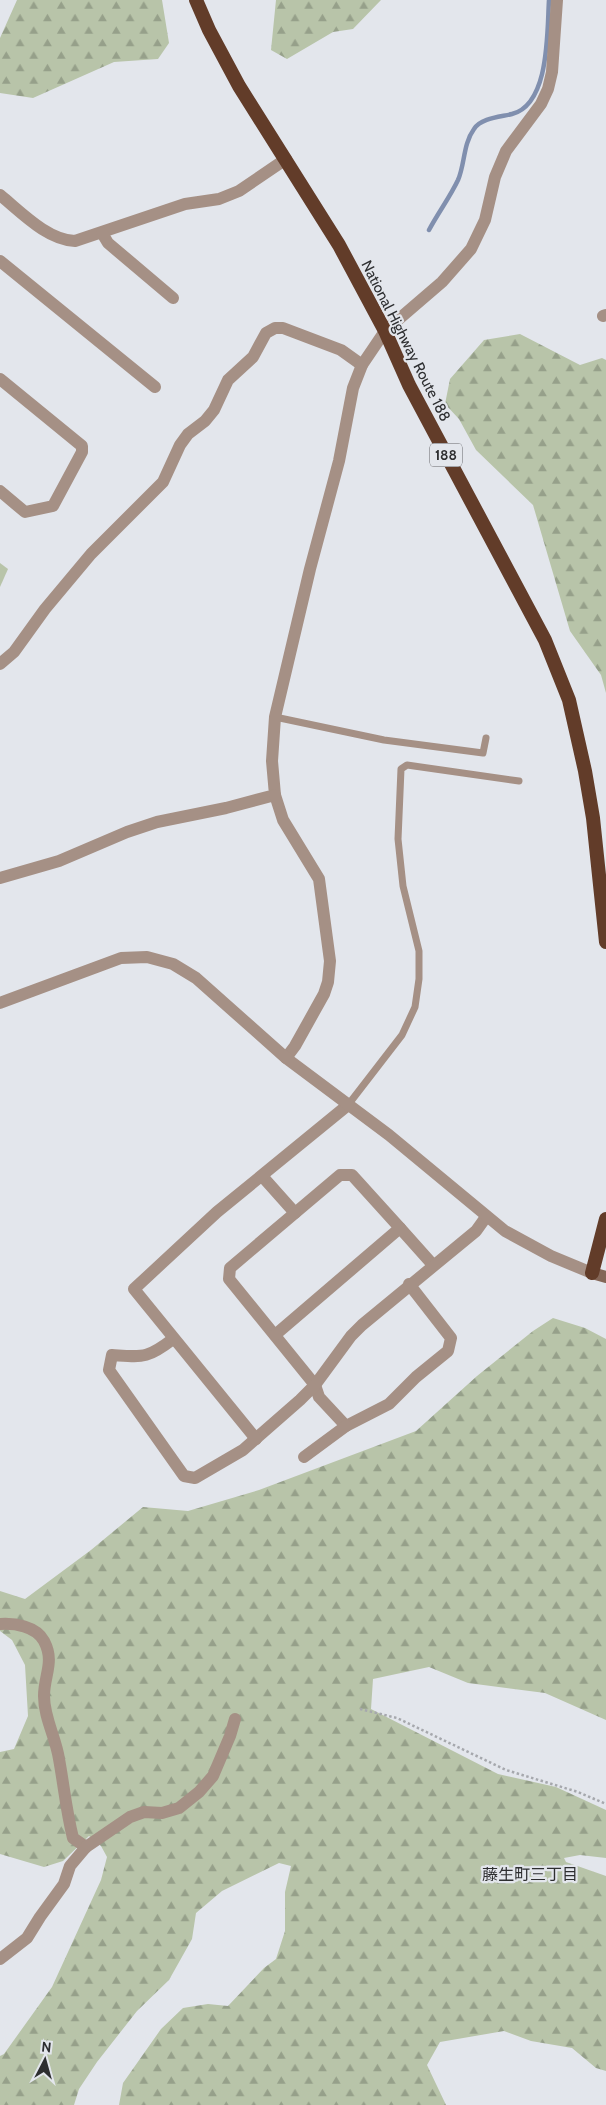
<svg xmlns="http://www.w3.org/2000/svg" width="606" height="2105" font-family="Cabin,'Noto Sans JP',sans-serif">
<defs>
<pattern id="forest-firs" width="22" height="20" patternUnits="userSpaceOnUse" patternTransform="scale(1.25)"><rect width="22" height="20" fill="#b8c4a9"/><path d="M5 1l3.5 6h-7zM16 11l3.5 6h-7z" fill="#96a08a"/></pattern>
</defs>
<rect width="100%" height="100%" fill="#e3e6ec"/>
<g fill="url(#forest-firs)">
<polygon points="17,0 162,0 169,43 158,59 114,62 33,98 0,93 0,38"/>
<polygon points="276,0 381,0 353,29 333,32 287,59 271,50"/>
<polygon points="520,334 580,365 602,358 606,360 606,693 601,675 570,631 533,505 476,450 459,419 445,404 450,379 484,340"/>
<polygon points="0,563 8,569 0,587"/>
<polygon points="553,1318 585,1328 606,1339 606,1720 545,1693 468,1683 429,1667 373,1679 371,1709 498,1774 556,1787 606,1810 606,1858 580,1855 564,1858 566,1862 606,1876 606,2071 596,2068 572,2048 531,2041 504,2031 440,2042 427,2065 446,2105 119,2105 123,2083 161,2029 183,2008 208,2004 228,2006 264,1968 276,1959 285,1931 285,1892 291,1866 279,1863 222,1891 196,1913 192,1939 169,1980 137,2011 97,2062 79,2089 74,2105 0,2105 0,2056 4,2054 52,1987 101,1880 107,1857 101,1846 89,1836 63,1861 44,1867 0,1854 0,1752 14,1749 28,1716 25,1665 12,1640 0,1631 0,1591 25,1599 91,1550 143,1507 188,1511 259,1490 416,1431 477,1376 533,1331"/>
</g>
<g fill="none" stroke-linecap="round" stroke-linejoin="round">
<path stroke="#808fae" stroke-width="4.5" d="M429,230C438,213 450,197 458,180C465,164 463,144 474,129C481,118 500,117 512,114C550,104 547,31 549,0"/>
<polyline stroke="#a6a8ad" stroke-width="2.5" stroke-dasharray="2.5 2.5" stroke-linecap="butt" points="360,1709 397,1718 506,1770 578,1792 606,1804"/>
<g stroke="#a59085" stroke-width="7">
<polyline points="275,717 384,740 483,753 486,738"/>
<polyline points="348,1105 402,1035 415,1007 419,979 419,951 403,886 398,839 401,769 407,765 519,781"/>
</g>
<g stroke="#a59085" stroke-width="12">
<path d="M0,195C21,212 47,240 75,241L185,204L219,199L239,191L286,159"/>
<polyline points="102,233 108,243 173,298"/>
<polyline points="0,261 155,387"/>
<polyline points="603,316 606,315"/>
<polyline points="0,379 82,446 82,452 53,506 25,512 0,491"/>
<polyline points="0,664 14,652 45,609 91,554 163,482 180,445 188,434 205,421 214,410 228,380 253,357 266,333 275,328 283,328 341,350 362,365"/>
<polyline points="0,878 59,861 127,832 157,822 226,808 275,795 272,761 275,717 310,569 339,461 353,388 362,365 385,331 442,282 471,249 485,220 495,177 506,151 541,104 548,89 552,72 557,0"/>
<polyline points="262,1176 295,1213 340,1175 352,1175 400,1228"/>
<polyline points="295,1213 230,1268 229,1279 315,1385 319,1397 346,1426 389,1404 416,1377 448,1351 451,1338 409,1284"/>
<polyline points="275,1335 400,1228 433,1265"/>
<path d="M173,1339C147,1359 143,1357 112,1355L109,1370L184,1476L195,1478L243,1450L300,1400L315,1385L351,1336L362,1325L476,1231L486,1217"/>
<polyline points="256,1439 134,1289 217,1212 348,1105"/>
<polyline points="304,1457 346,1426"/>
<path d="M0,1624C14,1623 36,1626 44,1641C55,1662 44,1675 44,1696C44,1718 56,1738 59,1759C64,1786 66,1810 73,1838L86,1847"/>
<polyline points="0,1959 27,1938 40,1917 64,1884 70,1866 86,1847 130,1817 144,1812 162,1813 179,1808 199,1792 213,1776 230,1736 235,1719"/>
</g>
<g stroke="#a59085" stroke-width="12">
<polyline points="275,795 283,820 319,879 330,961 328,982 324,994 295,1046 286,1058"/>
<polyline points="0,1003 121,958 147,957 173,964 196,978 286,1058 389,1135 505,1231 551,1256 592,1273"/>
</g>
<polyline stroke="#846657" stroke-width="12" points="592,1273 606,1277"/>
<g stroke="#623c29" stroke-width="14">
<polyline points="196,0 209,30 239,86 339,245 385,331 409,385 545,640 569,700 585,771 593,818 606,942"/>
<polyline points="592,1273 606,1219"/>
</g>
</g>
<g text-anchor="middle" stroke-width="4.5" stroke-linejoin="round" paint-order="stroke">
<rect fill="#e3e6ec" stroke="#646568" stroke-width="1" x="430" y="443.5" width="32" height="23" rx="4"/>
<g font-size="14" font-weight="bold" fill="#2d2e30">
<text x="446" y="460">188</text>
</g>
<g font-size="15" fill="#2d2e30" stroke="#e3e6ec">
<text transform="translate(406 341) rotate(63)" y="5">National Highway Route 188</text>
</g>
<g font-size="16" fill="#2d2e30" stroke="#e3e6ec">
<text x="530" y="1880">藤生町三丁目</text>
</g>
</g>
<g transform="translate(45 2060) rotate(6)" stroke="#e3e6ec" stroke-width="4" paint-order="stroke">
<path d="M0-4L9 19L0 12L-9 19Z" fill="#2d2e30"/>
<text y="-8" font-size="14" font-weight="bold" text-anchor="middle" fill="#2d2e30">N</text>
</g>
</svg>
